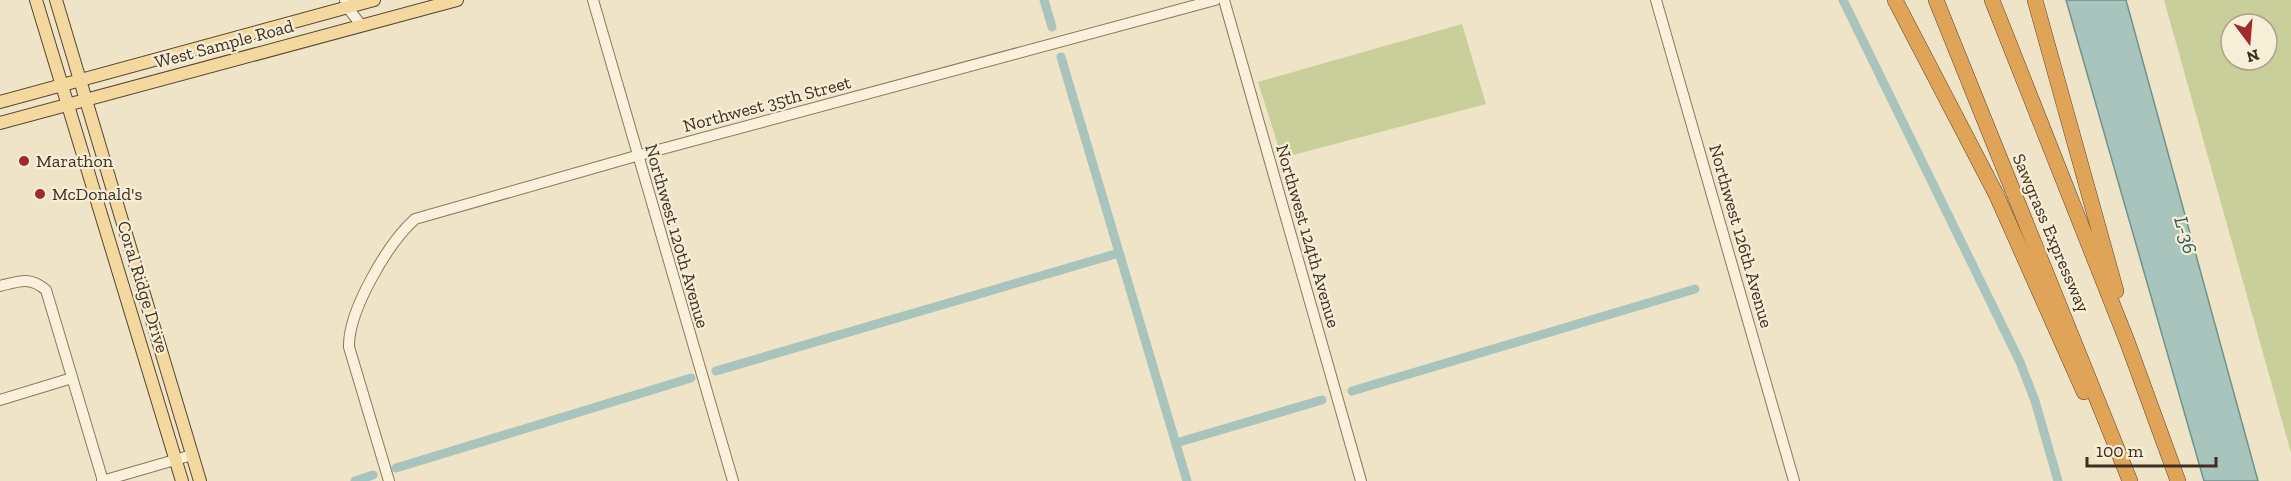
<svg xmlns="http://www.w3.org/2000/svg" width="2291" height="481" font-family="'Zilla Slab',serif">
<rect width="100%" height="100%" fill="#f0e4c8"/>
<g fill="#c9cf9b" fill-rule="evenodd">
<path d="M2164,0H2291V453ZM2231,24H2267V60H2231Z"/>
<polygon points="1462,24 1486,104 1282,158 1258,82"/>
</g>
<polygon fill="#a9c4bc" stroke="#6f938a" stroke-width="1.5" points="2066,0 2126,0 2258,481 2204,481"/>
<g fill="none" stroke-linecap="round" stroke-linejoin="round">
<g stroke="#a9c4bc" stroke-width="9">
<polyline points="1044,0 1052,27"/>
<polyline points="1843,0 2020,362 2035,401 2058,481"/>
<polyline points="1061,57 1187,481"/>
<polyline points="716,371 1119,253"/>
<polyline points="1352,391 1695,289"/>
<polyline points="1176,443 1322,400"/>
<polyline points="396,468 691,378"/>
<polyline points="355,481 373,475"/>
</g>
<g stroke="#8d765c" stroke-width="12">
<g id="minor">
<polyline points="345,0 347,7 362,26"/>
<polyline points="593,0 733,481"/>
<polyline points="1224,0 1361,481"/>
<polyline points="1656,0 1794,481"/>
<path d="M0,286C19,281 30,276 46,290L103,481"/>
<polyline points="0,400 72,378"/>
<polyline points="102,481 192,455"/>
<path d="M389,481L349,347C348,311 388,243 415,219L636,156L1215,0"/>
</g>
</g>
<g stroke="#5b4430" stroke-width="14">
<g id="major">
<polyline points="36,0 182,481"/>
<polyline points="56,0 200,481"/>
<polyline points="0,102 374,0"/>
<polyline points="0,123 457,0"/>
</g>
</g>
<g stroke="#5b4430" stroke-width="16">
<g id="highway">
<polyline points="1895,0 1996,194 2084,392"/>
<polyline points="1936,0 2130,481"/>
<polyline points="1992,0 2127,341 2178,481"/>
<polyline points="2035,0 2116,291"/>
</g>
</g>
<use href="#minor" stroke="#faf1dc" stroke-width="10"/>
<use href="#major" stroke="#f3d9a0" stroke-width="12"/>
<use href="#highway" stroke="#e0a458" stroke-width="15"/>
</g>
<g fill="#9e2a2b" stroke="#f7eed8" stroke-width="2">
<circle cx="24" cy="161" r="6"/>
<circle cx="40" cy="194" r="6"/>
</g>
<g text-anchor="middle" stroke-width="4.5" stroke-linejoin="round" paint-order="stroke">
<g font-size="18" fill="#3d2e20" stroke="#f7eed8">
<text transform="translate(224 44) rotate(-15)" y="6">West Sample Road</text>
<text transform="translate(767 104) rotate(-15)" y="6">Northwest 35th Street</text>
<text transform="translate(2051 233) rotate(67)" y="6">Sawgrass Expressway</text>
<text transform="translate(677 236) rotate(74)" y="6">Northwest 120th Avenue</text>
<text transform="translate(1308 236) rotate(74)" y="6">Northwest 124th Avenue</text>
<text transform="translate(1741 236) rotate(74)" y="6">Northwest 126th Avenue</text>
<text transform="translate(143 287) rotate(73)" y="6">Coral Ridge Drive</text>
</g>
<g font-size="18" fill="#3d2e20" stroke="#f7eed8" text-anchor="start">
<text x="36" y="167">Marathon</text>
<text x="52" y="200">McDonald's</text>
</g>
<g font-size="20" font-style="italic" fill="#2f5d5a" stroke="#f7eed8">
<text transform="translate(2186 235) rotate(74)" y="7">L-36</text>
</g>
</g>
<g transform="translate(2249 42) rotate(164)"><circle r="28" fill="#f7eed8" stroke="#ada18e" stroke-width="1.5"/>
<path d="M0-4.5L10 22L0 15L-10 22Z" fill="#9e2a2b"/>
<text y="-9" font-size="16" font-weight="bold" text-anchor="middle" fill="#3d2e20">N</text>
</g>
<path d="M2087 457v9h129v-9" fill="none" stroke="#3d2e20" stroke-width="3"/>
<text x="2096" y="457" font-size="18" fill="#3d2e20" stroke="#f7eed8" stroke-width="4.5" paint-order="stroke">100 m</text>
</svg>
